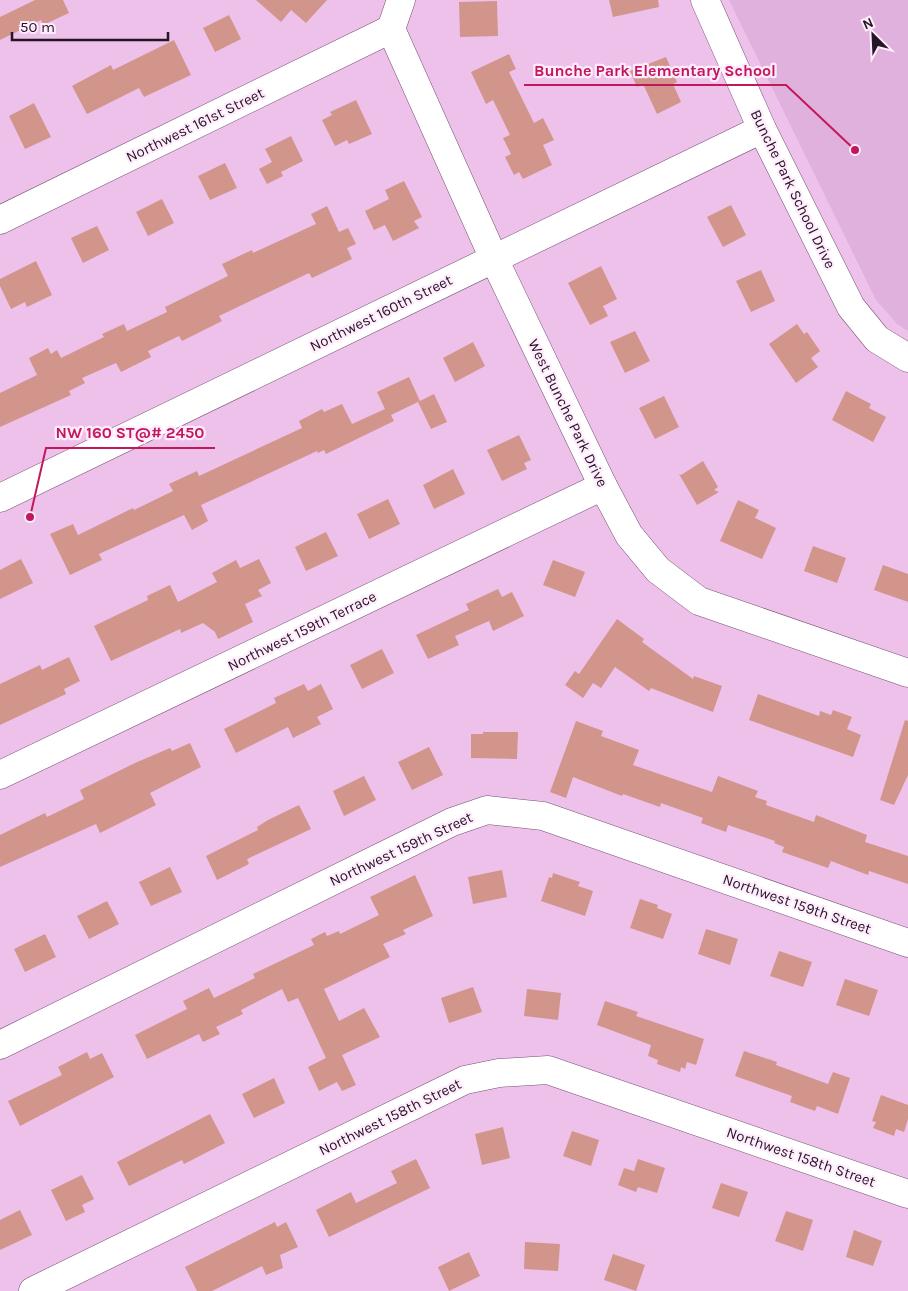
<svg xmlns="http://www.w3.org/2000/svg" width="908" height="1291" font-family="Karla,sans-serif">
<rect width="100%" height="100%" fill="#eec1eb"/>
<polygon fill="#e1b1de" points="729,0 908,0 908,331 897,324 876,300"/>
<g fill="#d1958c">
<polygon points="35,0 63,0 69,13 43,25 41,20 0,40 0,17"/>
<polygon points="256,0 327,0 306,23 291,10 281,22"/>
<polygon points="609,0 658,0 659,7 613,17"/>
<polygon points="497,1 498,36 460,37 459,2"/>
<polygon points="229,15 241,39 215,52 203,28"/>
<polygon points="174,40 191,75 144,97 139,88 87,114 72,86 111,65 113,70"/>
<polygon points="509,54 516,69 509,72 534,123 543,118 554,140 543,145 552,165 523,179 519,172 514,175 505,157 511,154 503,138 510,135 493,100 486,104 471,72"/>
<polygon points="666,57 677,82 673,84 681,102 657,114 643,84 637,87 630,71"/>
<polygon points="356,100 372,134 349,144 347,140 335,146 322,120 332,115 330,112"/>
<polygon points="34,103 51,137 25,149 9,116"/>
<polygon points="291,136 303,161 281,172 283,176 267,184 259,169 272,162 265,149"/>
<polygon points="225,163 237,188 210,200 198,176"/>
<polygon points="404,181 422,217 414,221 419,228 393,241 385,225 374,230 365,211 389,199 385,190"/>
<polygon points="162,199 174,223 148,236 136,212"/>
<polygon points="731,205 746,235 723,247 707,217"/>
<polygon points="327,206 339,232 348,228 356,244 347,248 352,259 312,278 309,273 219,316 222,321 182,341 179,336 148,351 151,357 121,372 116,363 82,378 85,383 69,391 71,395 0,427 0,393 37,375 29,358 48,348 51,354 57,350 61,358 104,337 102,334 124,324 127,331 167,312 165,307 228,276 222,264 252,250 253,253 316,224 311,214"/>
<polygon points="97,226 109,250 83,263 71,238"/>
<polygon points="36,261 52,295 27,307 25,302 11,309 0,286 0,279"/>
<polygon points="601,266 617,299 603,306 608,316 590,325 568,283"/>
<polygon points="761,270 775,301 751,312 736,281"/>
<polygon points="797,324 804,334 807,332 820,351 811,358 818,367 796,383 769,344"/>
<polygon points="635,331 650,361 625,373 610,342"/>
<polygon points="473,342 485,366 455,382 443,358"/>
<polygon points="409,377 420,401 391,415 394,421 326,454 324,450 318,453 317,451 201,505 208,521 192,530 184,515 99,554 102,560 70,575 50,534 73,524 78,535 133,508 134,510 173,491 169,484 197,471 199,476 302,428 299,421 322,409 324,412 342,404 352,424 385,409 377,392"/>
<polygon points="846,391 871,404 869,408 886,417 873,442 832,420"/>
<polygon points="434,394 447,422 431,429 418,402"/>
<polygon points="664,396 679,427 655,439 639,408"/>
<polygon points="519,435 531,460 524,463 527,469 502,481 487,450"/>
<polygon points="703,461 718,487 714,490 719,492 697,505 679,474 681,475"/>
<polygon points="453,469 465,494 434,509 423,485"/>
<polygon points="388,499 400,524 369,539 357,514"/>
<polygon points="738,500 759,510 755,518 776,528 762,559 720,541"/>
<polygon points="326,532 338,556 306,571 295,547"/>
<polygon points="813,546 846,558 837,583 804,571"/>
<polygon points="21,559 33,583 0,599 0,570"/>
<polygon points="259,559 271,583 258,590 262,596 245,604 253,622 218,639 215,632 203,623 181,633 180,629 111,661 94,626 148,600 147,596 170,585 178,602 217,582 212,573 236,560 240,568"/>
<polygon points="553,560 585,572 575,597 543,585"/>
<polygon points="883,565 908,574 908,602 874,590"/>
<polygon points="498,589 502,597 512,592 524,616 493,631 489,621 455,636 459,645 428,659 416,635 469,610 466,604"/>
<polygon points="617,619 644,639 642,642 693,679 694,676 722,686 713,712 651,688 649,691 615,667 601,688 593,683 583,698 565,685 575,671 579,674"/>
<polygon points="382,649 394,673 362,689 350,665"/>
<polygon points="69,657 80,681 64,689 66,694 0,725 0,684 40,665 42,670"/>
<polygon points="304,684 308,691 321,684 333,709 317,717 321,724 293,738 288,727 236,753 224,729 276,703 274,698"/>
<polygon points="758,694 819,716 820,711 831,715 833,710 852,717 847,729 861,735 853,757 749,720"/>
<polygon points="905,720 908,721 908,775 894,805 880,800"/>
<polygon points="576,721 603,731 601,736 639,750 633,765 712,792 718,776 758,791 755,797 767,801 766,805 814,822 816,815 867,835 865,842 908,856 908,884 869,871 868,875 831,861 828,868 782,852 784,847 774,843 775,841 728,825 726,832 701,823 703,818 661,803 660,807 623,794 622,796 573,777 566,798 550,792"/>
<polygon points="483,732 518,732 517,759 471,758 471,734 483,734"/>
<polygon points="190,743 201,767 150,793 156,805 100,833 96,824 0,867 0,835 45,813 47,817 84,799 80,790 135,763 170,748 172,751"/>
<polygon points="429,747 443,775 412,790 398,762"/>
<polygon points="364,776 376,800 344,816 333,791"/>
<polygon points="299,805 311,829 247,859 249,864 217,880 206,856 258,830 257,827 268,820"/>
<polygon points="170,867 182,892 151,906 139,882"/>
<polygon points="502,870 507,897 473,904 468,877"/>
<polygon points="553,873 580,882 578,886 593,891 585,916 541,901 549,877 552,878"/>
<polygon points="415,875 433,916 403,930 406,934 383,944 390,957 324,989 339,1021 364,1008 380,1037 342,1055 356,1085 342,1091 337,1082 319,1091 308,1067 326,1058 298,998 288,1002 282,989 241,1010 243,1014 216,1027 220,1034 203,1042 199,1034 147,1059 135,1035 187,1009 183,1001 209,988 214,998 255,978 253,974 314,945 311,939 325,932 327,936 339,931 340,934 379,915 370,897"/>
<polygon points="640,899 658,905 657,908 672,914 663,939 630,928"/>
<polygon points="107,901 119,924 89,939 77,916"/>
<polygon points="706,929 738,939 730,965 698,954"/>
<polygon points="45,934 56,957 25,972 14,949"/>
<polygon points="779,951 812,962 803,987 770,976"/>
<polygon points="845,979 878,990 869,1016 836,1005"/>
<polygon points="473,987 482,1012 449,1023 441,998"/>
<polygon points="527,989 561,993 558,1020 524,1016"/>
<polygon points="605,1001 638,1012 636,1016 704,1039 696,1065 687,1062 685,1069 681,1067 680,1072 657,1064 658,1060 648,1056 651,1045 597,1025"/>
<polygon points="744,1051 777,1062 776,1065 828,1084 833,1072 850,1078 838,1114 817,1106 815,1111 790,1102 792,1096 735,1076"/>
<polygon points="87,1052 90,1059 102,1053 114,1077 20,1126 8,1101 62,1075 58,1067"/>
<polygon points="274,1078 285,1103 254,1118 242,1094"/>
<polygon points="881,1095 908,1105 908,1119 904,1132 896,1129 894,1136 873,1128 876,1122 872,1121"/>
<polygon points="210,1114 225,1143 184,1164 182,1160 129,1186 117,1162"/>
<polygon points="503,1127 510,1158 482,1165 475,1134"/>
<polygon points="572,1131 599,1140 591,1166 563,1156"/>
<polygon points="416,1159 430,1188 329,1237 316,1210 351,1192 356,1203 397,1183 391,1171"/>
<polygon points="638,1159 665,1168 657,1193 638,1187 636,1192 618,1185 624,1168 634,1171"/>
<polygon points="82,1175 94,1199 82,1205 85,1212 66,1221 51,1190"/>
<polygon points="721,1183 748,1192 739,1217 712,1208"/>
<polygon points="20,1210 32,1235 0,1250 0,1220"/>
<polygon points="786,1211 813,1220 803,1251 775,1241"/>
<polygon points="275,1222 277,1227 286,1222 298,1247 280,1255 283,1268 266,1275 262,1266 212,1291 197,1291 185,1267"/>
<polygon points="854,1230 882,1241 873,1266 846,1257"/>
<polygon points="525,1242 560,1244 558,1271 524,1269"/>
<polygon points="469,1252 480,1276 449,1291 438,1267"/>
<polygon points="613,1254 645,1265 636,1291 604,1280"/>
</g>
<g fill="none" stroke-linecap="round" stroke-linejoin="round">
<g stroke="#754f73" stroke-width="29">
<g id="minor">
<polyline points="401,0 391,29 494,259 603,486 629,535 658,570 699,601 908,673"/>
<polyline points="705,0 762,129 851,307 877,339 908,358"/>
<polyline points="0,220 391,29"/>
<polyline points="0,498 762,129"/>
<polyline points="0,775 603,486"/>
<polyline points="0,1045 452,822 487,810 543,816 908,943"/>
<polyline points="33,1291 465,1080 499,1073 548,1070 908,1194"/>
</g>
</g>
<use href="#minor" stroke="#fff" stroke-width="28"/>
</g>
<g text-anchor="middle" stroke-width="4.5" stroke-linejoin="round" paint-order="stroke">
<g font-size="15" fill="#261625" stroke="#ffecfd">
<text transform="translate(195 125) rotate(-26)" y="5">Northwest 161st Street</text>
<text transform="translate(793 189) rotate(64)" y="5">Bunche Park School Drive</text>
<text transform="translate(381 313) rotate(-26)" y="5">Northwest 160th Street</text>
<text transform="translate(568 413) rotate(64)" y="5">West Bunche Park Drive</text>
<text transform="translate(302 631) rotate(-26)" y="5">Northwest 159th Terrace</text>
<text transform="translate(401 849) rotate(-25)" y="5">Northwest 159th Street</text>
<text transform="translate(797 904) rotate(19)" y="5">Northwest 159th Street</text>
<text transform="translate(390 1117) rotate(-26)" y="5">Northwest 158th Street</text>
<text transform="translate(801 1157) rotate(19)" y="5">Northwest 158th Street</text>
</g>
</g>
<path fill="none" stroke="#c2185b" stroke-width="2" d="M855 150L786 85H524M30 517L46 448H215"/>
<g fill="#c2185b" stroke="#ffecfd" stroke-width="2">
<circle cx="855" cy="150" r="5"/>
<circle cx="30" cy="517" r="5"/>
</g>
<g font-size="16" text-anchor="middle" font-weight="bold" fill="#c2185b" stroke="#ffecfd" stroke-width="4.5" stroke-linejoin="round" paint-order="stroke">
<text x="655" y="76">Bunche Park Elementary School</text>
<text x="130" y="438">NW 160 ST@# 2450</text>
</g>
<g transform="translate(873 35) rotate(336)" stroke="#ffecfd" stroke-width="4" paint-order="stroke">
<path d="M0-4L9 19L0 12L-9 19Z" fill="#261625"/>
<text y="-8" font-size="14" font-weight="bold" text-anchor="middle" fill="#261625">N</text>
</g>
<path d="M12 32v8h156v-8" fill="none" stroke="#261625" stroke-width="2.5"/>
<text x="20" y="32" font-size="15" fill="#261625" stroke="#ffecfd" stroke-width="4" paint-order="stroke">50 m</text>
</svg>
